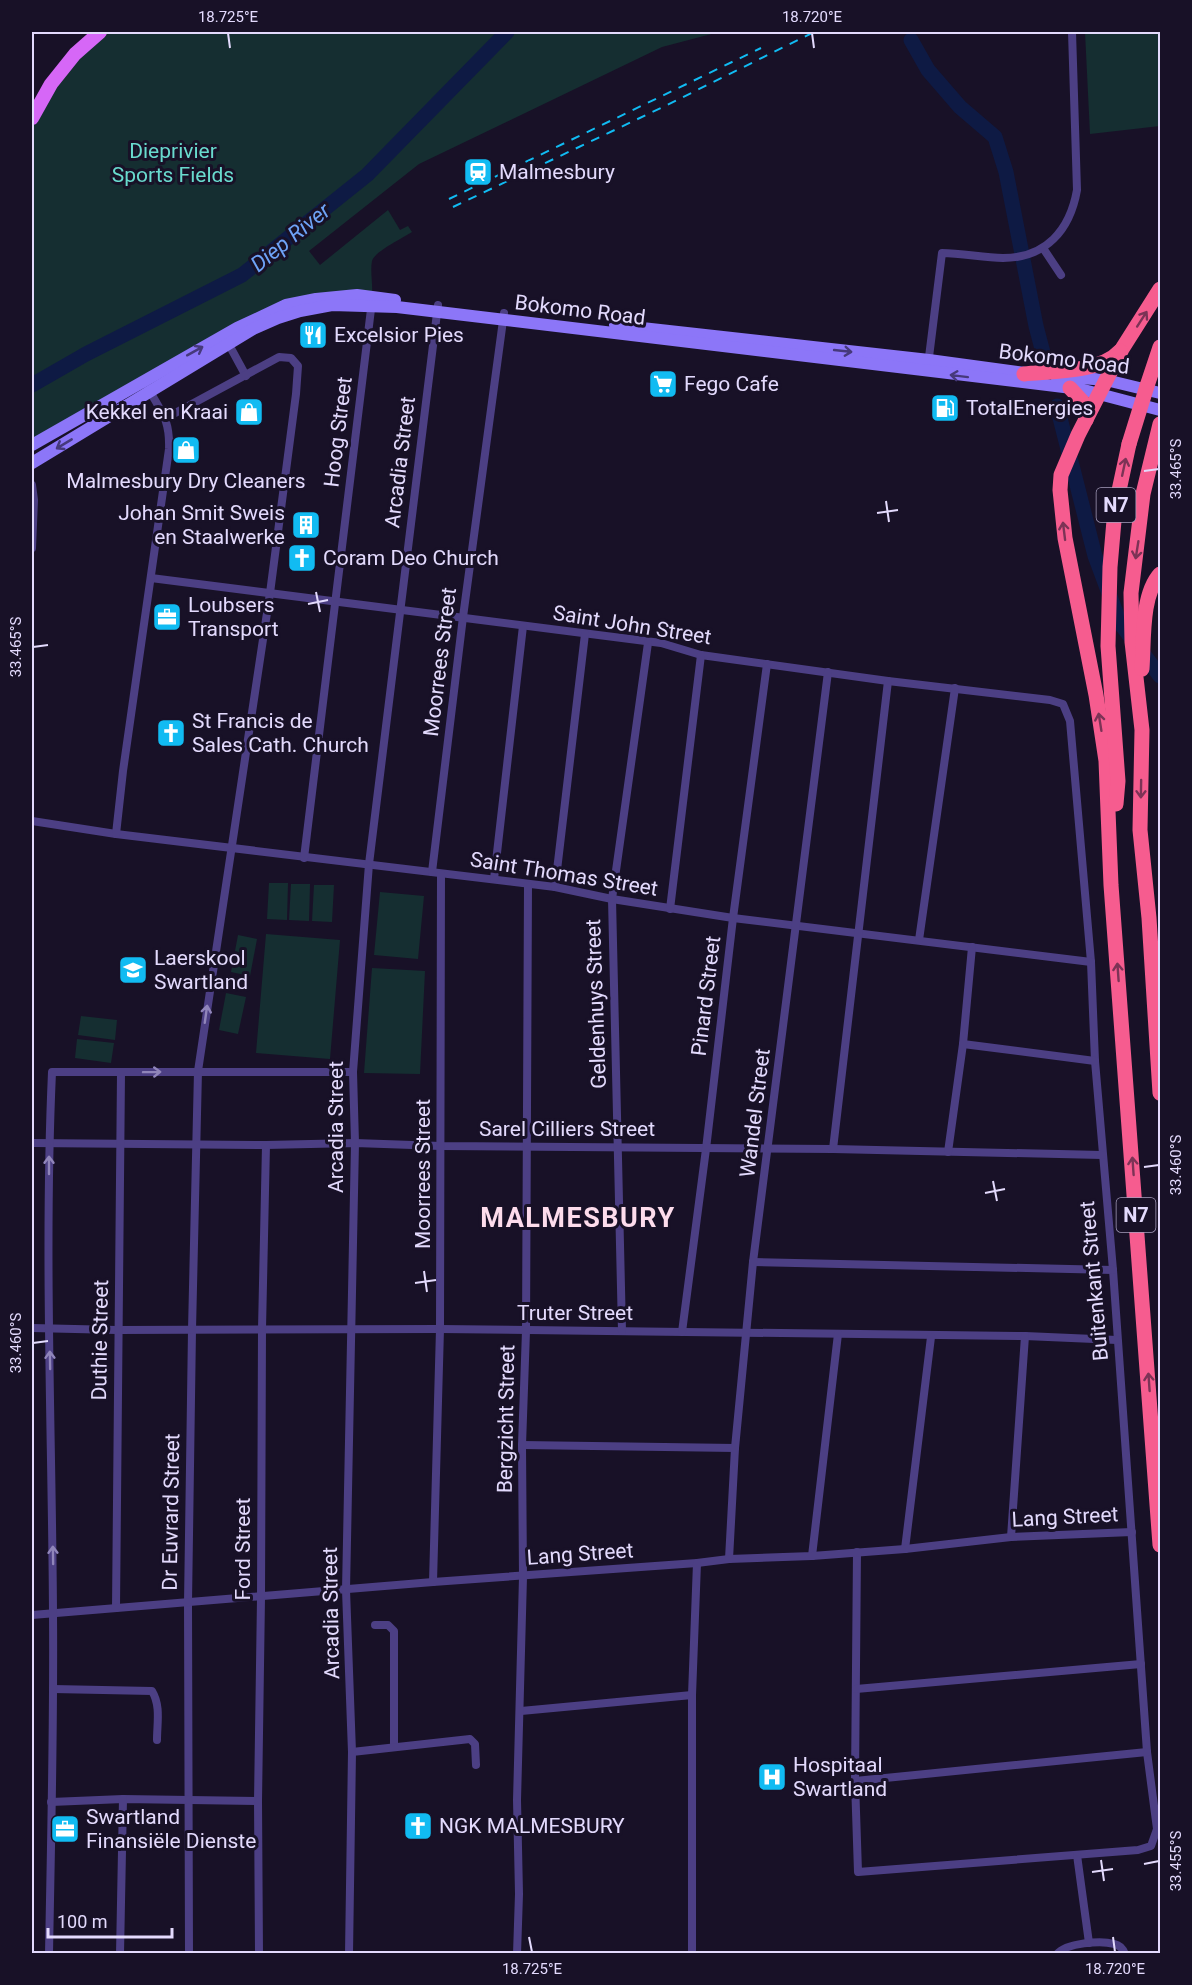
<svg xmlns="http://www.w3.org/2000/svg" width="1192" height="1985" font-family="Roboto,sans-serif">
<rect width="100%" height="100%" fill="#181127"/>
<g fill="#152e31">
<path d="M100,32H719L662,47L419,164L309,251L320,265L388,210L400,230L408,226L412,232C403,238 375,251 372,261C370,271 373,285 372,296L316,299L32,445V118Z"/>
<polygon points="1085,32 1160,32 1160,126 1090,134"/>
<polygon points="269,883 288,883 287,920 267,919"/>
<polygon points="291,884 310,884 309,921 289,920"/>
<polygon points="314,885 334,885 332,922 312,921"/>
<polygon points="380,892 424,896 418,959 374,955"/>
<polygon points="266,934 340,940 330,1059 256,1053"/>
<polygon points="238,935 257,939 250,976 231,972"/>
<polygon points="372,968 425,971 420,1074 364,1073"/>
<polygon points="226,993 246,997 238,1034 219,1030"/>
<polygon points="81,1016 117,1020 115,1040 78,1035"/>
<polygon points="77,1039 114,1043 111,1063 75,1058"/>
</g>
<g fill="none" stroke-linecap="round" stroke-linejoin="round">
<g stroke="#0e1a44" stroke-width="15">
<polyline points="911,40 928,70 960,107 995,137 1006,172 1036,326 1046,364"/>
<polyline points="32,385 86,354 242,275 367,175 507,32"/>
<polyline points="1057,406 1095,556 1120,623 1160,676"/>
</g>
<g stroke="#4c3f84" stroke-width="8">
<polyline points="1043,248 1061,275"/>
<polyline points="227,341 246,376"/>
<path d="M928,365L942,253C963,253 983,258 1003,258C1046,258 1070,230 1077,190L1072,32"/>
<polyline points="166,418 279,357 291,358 298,366 296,394 270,593 198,1071 192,1330 188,1603 189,1954"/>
<polyline points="32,485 34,500 32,548"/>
<polyline points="151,578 661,643 701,655 888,681 1050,700 1063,704 1070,721 1091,962 1095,1061 1113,1270 1147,1752 1157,1829 1151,1846 1138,1850 858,1872 855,1781 857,1552"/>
<polyline points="32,821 116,834 555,887 612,899 733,918 1091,962"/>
<path d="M116,834L123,771L169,449C170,420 162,413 148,388"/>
<polyline points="304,858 372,301"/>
<polyline points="432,872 463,617 504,313"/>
<polyline points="494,879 523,626"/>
<polyline points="555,887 585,634"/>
<polyline points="670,909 701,655"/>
<polyline points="919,940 955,688"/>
<polyline points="963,1044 1095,1061"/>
<polyline points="32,1143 266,1145 355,1143 441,1146 833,1149 1102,1155"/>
<polyline points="833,1149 888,681"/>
<polyline points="948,1152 963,1044 972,947"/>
<polyline points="753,1262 1113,1270"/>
<polyline points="32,1328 117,1330 440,1329 1025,1336 1117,1340"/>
<polyline points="622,1331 612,899 648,643"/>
<polyline points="682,1332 706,1149 733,918 767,664"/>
<polyline points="522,1445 735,1448"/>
<polyline points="1011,1537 1025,1336"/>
<polyline points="905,1549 931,1337"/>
<polyline points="812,1556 838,1334"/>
<polyline points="729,1559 735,1448 753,1262 828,672"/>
<polyline points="433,1582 440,1329 441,874"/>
<polyline points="116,1608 121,1073"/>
<polyline points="32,1615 433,1582 697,1563 729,1559 812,1556 905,1549 1011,1537 1132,1532"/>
<polyline points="375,1625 388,1625 394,1631 394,1747"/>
<path d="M53,1689L152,1691C161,1706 157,1723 157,1740"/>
<polyline points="856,1689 1141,1664"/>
<polyline points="521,1711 692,1695"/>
<polyline points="352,1752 470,1739 475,1744 476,1765"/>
<polyline points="855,1781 1147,1752"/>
<polyline points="51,1802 123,1799 258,1801"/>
<polyline points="1077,1855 1089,1943"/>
<path d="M49,1954C51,1840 54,1726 53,1613C52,1432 44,1252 52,1072H353"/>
<polyline points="120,1954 123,1799"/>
<polyline points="259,1954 258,1801 261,1598 262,1329 266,1145"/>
<polyline points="349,1954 352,1752 346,1590 355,1143 353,1072 369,864 438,305"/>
<polyline points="517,1954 519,1894 517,1800 523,1577 522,1445 526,1331 528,885"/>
<polyline points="692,1954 692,1695 697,1563"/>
<path d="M1057,1954C1066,1943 1101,1940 1114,1944C1120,1945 1123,1949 1125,1954"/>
</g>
<g stroke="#8c76f8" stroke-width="12">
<polyline points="615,325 929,360 1033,374"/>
<polyline points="1056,376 1106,380 1160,393"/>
<polyline points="32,445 237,328 286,305 316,299 357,295 395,300"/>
<polyline points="32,463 253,329 278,318 300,311 332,305 397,307 1080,389 1160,410"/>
</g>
<polyline stroke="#d667f7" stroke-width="14" points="32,118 51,84 75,54 100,32"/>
<g stroke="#f65c8f" stroke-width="15">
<polyline points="1160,289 1122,349 1078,435 1061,475 1060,490 1065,538 1096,695 1106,761 1111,885 1160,1545"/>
<path d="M1024,374C1051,371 1100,373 1120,351"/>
<polyline points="1147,386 1160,347"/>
<polyline points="1070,388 1083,402 1086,420"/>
<polyline points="1160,424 1143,494 1131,593 1132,642 1142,730 1140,830 1149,918 1160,1093"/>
<path d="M1142,669C1144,641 1141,595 1160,574"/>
<polyline points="1116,804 1118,781 1108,646 1110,567 1115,509 1129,444"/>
</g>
<g stroke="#11bbf2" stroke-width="2" stroke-dasharray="9 8" stroke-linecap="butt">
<polyline points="449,199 761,48"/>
<polyline points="453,207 665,106 814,32"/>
</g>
<polyline stroke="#f65c8f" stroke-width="15" points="1129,444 1147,386"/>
</g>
<defs><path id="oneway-shaft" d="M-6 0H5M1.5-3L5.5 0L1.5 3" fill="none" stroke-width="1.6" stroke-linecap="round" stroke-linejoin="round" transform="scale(1.5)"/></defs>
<g stroke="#7c3356">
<use href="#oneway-shaft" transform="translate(1142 319) rotate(-57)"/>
<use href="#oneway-shaft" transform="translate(1124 467) rotate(-78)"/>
<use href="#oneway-shaft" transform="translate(1064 531) rotate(-97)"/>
<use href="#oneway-shaft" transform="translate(1137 550) rotate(99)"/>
<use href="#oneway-shaft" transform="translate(1100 722) rotate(-99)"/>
<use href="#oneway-shaft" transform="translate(1141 789) rotate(91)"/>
<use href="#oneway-shaft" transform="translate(1118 972) rotate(-94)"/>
<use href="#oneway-shaft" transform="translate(1133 1166) rotate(-94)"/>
<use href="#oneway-shaft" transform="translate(1149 1382) rotate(-94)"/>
</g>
<g stroke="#46397b">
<use href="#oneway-shaft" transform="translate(195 351) rotate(-29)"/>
<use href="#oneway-shaft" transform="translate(843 351) rotate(6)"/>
<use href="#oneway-shaft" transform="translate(959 376) rotate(-173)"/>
<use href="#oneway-shaft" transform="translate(64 444) rotate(149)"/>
</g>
<g stroke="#9085ba">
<use href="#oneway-shaft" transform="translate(206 1014) rotate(-82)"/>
<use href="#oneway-shaft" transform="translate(152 1072) rotate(-1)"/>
<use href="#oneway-shaft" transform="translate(49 1165) rotate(-90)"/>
<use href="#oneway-shaft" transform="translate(50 1360) rotate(-91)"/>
<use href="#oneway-shaft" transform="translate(53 1555) rotate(-91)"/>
</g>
<path fill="none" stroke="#e3dafd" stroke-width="2" d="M228,33L230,48M812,33L814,48M1144,471L1159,469M886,501L889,522M877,513L898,510M316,592L320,612M308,604L328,600M33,647L48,645M1144,1167L1159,1165M993,1181L997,1201M985,1193L1005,1189M424,1271L427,1292M415,1283L436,1280M33,1343L48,1341M1101,1860L1104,1881M1144,1864L1159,1861M1092,1872L1113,1869M529,1937L532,1952M1113,1937L1115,1952"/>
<defs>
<g id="station-square" transform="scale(1.5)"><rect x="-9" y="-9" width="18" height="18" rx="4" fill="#11bbf2" stroke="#181127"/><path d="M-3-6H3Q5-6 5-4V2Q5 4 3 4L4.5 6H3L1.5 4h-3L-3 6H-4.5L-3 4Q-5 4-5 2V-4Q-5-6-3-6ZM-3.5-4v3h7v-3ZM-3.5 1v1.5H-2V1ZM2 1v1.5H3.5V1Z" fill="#fff"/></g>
<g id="restaurant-square" transform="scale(1.5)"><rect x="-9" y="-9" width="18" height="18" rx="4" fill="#11bbf2" stroke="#181127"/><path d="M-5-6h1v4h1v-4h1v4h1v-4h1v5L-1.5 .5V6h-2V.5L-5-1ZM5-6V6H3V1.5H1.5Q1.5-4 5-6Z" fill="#fff"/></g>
<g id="supermarket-square" transform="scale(1.5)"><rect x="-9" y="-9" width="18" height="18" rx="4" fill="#11bbf2" stroke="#181127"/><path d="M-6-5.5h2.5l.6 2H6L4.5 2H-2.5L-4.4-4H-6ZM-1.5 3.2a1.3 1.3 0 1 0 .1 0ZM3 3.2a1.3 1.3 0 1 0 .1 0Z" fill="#fff"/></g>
<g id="fuel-square" transform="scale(1.5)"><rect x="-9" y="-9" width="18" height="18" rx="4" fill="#11bbf2" stroke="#181127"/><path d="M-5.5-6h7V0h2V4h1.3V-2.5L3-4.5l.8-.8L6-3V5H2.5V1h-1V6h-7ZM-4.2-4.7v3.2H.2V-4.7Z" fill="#fff"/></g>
<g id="shop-square" transform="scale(1.5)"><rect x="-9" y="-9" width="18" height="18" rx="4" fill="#11bbf2" stroke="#181127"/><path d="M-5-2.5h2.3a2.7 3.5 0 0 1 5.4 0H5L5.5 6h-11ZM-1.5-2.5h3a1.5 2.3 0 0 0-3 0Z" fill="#fff"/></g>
<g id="building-square" transform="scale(1.5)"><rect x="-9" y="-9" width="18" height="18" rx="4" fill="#11bbf2" stroke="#181127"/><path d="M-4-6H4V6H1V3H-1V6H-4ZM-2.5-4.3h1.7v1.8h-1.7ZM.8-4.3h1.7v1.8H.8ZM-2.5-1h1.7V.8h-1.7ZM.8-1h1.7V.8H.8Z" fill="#fff"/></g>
<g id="church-square" transform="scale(1.5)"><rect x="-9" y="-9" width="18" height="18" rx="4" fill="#11bbf2" stroke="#181127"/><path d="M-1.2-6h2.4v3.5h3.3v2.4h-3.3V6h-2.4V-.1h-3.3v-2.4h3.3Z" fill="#fff"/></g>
<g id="office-square" transform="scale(1.5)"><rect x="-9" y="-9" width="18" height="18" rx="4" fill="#11bbf2" stroke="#181127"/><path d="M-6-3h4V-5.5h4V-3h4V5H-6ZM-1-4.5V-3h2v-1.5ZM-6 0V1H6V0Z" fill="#fff"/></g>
<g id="school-square" transform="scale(1.5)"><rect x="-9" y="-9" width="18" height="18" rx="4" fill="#11bbf2" stroke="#181127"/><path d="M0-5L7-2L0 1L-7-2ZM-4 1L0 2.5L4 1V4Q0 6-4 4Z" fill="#fff"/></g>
<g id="hospital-square" transform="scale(1.5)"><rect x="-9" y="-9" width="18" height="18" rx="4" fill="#11bbf2" stroke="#181127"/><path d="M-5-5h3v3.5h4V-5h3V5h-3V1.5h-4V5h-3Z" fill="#fff"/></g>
</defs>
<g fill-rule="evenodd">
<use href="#station-square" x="478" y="172"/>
<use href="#restaurant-square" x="313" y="335"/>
<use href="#supermarket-square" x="663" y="384"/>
<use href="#fuel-square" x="945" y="408"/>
<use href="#shop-square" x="249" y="412"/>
<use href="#shop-square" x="186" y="450"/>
<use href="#building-square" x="306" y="525"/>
<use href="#church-square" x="302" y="558"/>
<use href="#office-square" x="167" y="617"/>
<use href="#church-square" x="171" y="733"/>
<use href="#school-square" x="133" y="970"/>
<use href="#hospital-square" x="772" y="1777"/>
<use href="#church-square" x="418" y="1826"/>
<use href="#office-square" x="65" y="1829"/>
</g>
<g text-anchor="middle" stroke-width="6" stroke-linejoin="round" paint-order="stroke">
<g fill="#181127" stroke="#a69ebd" stroke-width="1.5">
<rect x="1096.5" y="488" width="39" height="34" rx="4.5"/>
<rect x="1116.5" y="1198" width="39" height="34" rx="4.5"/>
</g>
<g font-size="20" font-weight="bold" fill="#e3dafd">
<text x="1116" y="512">N7</text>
<text x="1136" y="1222">N7</text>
</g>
<g font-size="21" fill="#69dace" stroke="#181127">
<text x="173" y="158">Dieprivier<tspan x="173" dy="24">Sports Fields</tspan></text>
</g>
<g font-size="21" fill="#e3dafd" stroke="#181127" text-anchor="start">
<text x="499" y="179">Malmesbury</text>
<text x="334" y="342">Excelsior Pies</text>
<text x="684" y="391">Fego Cafe</text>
<text x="966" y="415">TotalEnergies</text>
<text x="228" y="419" text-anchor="end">Kekkel en Kraai</text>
<text x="186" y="488" text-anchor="middle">Malmesbury Dry Cleaners</text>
<text x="285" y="520" text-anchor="end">Johan Smit Sweis<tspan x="285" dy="24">en Staalwerke</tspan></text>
<text x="323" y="565">Coram Deo Church</text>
<text x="188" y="612">Loubsers<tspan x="188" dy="24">Transport</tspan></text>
<text x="192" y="728">St Francis de<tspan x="192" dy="24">Sales Cath. Church</tspan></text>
<text x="154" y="965">Laerskool<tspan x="154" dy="24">Swartland</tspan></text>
<text x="793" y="1772">Hospitaal<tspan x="793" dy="24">Swartland</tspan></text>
<text x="86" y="1824">Swartland<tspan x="86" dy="24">Finansiële Dienste</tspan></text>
<text x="439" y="1833">NGK MALMESBURY</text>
</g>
<g font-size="21" fill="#e3dafd" stroke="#181127">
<text transform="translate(580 310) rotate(7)" y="7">Bokomo Road</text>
<text transform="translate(1064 359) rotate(7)" y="7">Bokomo Road</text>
<text transform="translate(338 432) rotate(-83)" y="7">Hoog Street</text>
<text transform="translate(400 462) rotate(-83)" y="7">Arcadia Street</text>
<text transform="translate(632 625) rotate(9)" y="7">Saint John Street</text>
<text transform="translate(440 662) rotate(-83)" y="7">Moorrees Street</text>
<text transform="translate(564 874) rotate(9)" y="7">Saint Thomas Street</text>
<text transform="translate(706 996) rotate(-83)" y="7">Pinard Street</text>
<text transform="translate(596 1004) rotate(-92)" y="7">Geldenhuys Street</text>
<text transform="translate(755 1113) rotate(-83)" y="7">Wandel Street</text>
<text transform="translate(336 1127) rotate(-90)" y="7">Arcadia Street</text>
<text x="567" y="1136">Sarel Cilliers Street</text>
<text transform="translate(423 1174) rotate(-90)" y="7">Moorrees Street</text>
<text transform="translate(1094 1281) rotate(-95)" y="7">Buitenkant Street</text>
<text x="575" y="1320">Truter Street</text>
<text transform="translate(100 1340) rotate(-89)" y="7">Duthie Street</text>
<text transform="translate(506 1419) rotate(-89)" y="7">Bergzicht Street</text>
<text transform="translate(171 1512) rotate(-89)" y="7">Dr Euvrard Street</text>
<text transform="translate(1065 1517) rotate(-3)" y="7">Lang Street</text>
<text transform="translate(243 1549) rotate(-90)" y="7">Ford Street</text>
<text transform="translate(580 1554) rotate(-4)" y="7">Lang Street</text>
<text transform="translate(331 1613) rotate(-91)" y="7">Arcadia Street</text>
</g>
<g font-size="22" font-style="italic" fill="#6ea3f7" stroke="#181127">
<text transform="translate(290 237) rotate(-39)" y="8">Diep River</text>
</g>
<g font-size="27" font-weight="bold" letter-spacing="1.5" fill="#fddcec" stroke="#181127">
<text x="578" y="1227">MALMESBURY</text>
</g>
</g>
<rect width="1192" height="1985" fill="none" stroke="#181127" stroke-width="66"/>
<path d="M48 1928v9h124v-9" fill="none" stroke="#e3dafd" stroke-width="3"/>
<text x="57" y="1928" font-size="18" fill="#e3dafd" stroke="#181127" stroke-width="4.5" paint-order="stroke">100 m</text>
<rect x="33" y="33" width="1126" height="1919" fill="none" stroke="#e3dafd" stroke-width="2"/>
<g font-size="15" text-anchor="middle" fill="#e3dafd">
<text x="228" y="22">18.725°E</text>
<text x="812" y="22">18.720°E</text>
<text transform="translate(1176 469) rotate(-90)" y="5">33.465°S</text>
<text transform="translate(16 647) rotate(-90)" y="5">33.465°S</text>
<text transform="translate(1176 1165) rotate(-90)" y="5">33.460°S</text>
<text transform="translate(16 1343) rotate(-90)" y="5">33.460°S</text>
<text transform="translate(1176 1861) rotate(-90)" y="5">33.455°S</text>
<text x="532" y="1974">18.725°E</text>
<text x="1115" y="1974">18.720°E</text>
</g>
</svg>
